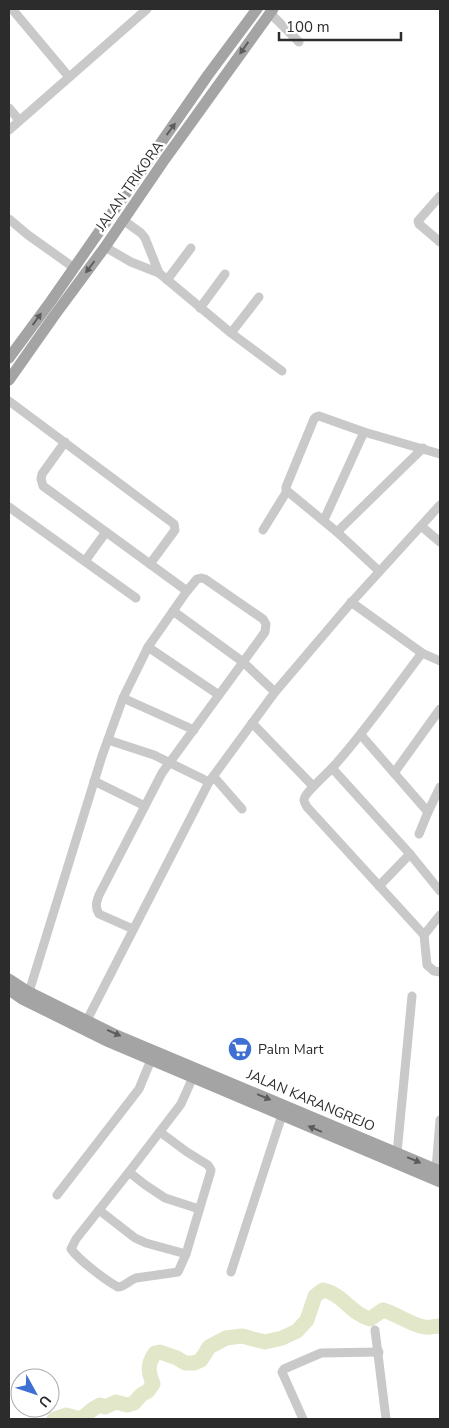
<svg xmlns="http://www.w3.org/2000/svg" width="449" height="1428" font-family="'Nunito Sans',sans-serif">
<rect width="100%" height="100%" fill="#fff"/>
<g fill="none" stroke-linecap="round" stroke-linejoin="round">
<path stroke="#e3e7c9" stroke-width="15" d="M54,1419L66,1415L81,1419L93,1409L100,1405L105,1407L116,1402L127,1405L134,1403L141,1395L148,1391L153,1384C148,1371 147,1365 155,1353L160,1352L177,1358L185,1363H194L201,1360L209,1347L226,1338L242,1336L265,1342L282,1338L297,1331L307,1320L315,1296L323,1290C343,1294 351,1314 370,1319L383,1310C397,1314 409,1324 424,1327C429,1328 435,1326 440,1326"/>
<g stroke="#c9c9c9" stroke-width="9">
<polyline points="12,9 69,77"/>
<polyline points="270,13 299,42"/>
<polyline points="9,108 19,120"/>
<polyline points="9,130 147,9"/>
<polyline points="440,196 418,221 419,224 440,242"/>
<polyline points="9,219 28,235 73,267"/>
<polyline points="123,220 141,233 145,238 159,273"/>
<polyline points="105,247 131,262 159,273 231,333 282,371"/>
<polyline points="167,280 191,248"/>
<polyline points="200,308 225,274"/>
<polyline points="231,333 259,297"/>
<polyline points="9,401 174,524 175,530 150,564"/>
<path d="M65,442L42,474L41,479L43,486L187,591L197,579L201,578L205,579L263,619L266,624L265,632L162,773L99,895C96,903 95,907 99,914L133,929"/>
<polyline points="9,507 136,598"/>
<polyline points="324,520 364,432"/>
<polyline points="421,526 440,542"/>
<polyline points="263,530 287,491"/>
<polyline points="337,532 423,448"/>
<polyline points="85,561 106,532"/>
<polyline points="379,571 337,532 286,490 286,487 314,419 316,417 319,416 364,432 440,454"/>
<polyline points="351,602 422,653 440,661"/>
<polyline points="173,611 243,662 275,692"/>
<polyline points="148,647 219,695"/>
<path d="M422,653C393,691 366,730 334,766C329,772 304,793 304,800C304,802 306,805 307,807L424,935L427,965L434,971L440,972"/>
<polyline points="123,698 194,730"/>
<polyline points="252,723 313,786"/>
<polyline points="361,735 428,812"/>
<polyline points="108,740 154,755 209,782"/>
<polyline points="332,768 410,854 440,891"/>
<polyline points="394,773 440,709"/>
<polyline points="214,777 242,809"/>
<polyline points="94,781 145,806"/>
<polyline points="419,834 428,812 440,787"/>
<polyline points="379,886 410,854"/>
<polyline points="424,935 440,915"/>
<polyline points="29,992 102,756 123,698 148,647 187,591"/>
<polyline points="87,1020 209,782 275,692 349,605 440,505"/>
<path d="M160,1132L187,1152L208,1165L211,1170L210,1174L186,1254L178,1272L136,1278C130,1280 124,1287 118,1287C105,1280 79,1260 71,1249L76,1239L129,1172L181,1104L193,1077"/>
<polyline points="397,1153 412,996"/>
<polyline points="436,1169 440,1120"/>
<polyline points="129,1172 144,1184 165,1198 199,1209"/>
<polyline points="57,1195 139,1089 153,1055"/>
<polyline points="99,1210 135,1238 146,1243 186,1254"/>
<polyline points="231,1272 282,1115"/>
<polyline points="375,1330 386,1419"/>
<polyline points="303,1419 282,1372 284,1369 321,1353 379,1352"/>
</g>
<g stroke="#a4a4a4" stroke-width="11">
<polyline points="9,358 51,301 208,75 257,9"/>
<polyline points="9,380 54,316 105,247 165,159 273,9"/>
<polyline points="9,979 29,992 114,1034 440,1171"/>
<polyline points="9,990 22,999 109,1042 440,1182"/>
</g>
</g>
<defs><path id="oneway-solid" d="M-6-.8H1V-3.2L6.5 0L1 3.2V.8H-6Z" transform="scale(1.25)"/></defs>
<g fill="#5c5c5c">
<use href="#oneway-solid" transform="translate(244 48) rotate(125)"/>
<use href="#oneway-solid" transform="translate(171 129) rotate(-54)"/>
<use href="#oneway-solid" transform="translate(90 267) rotate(127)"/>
<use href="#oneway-solid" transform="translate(37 319) rotate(-54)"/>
<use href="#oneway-solid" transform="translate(114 1033) rotate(24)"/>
<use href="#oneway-solid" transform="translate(264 1097) rotate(23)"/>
<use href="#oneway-solid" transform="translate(315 1129) rotate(-157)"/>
<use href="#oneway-solid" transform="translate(414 1160) rotate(23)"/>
</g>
<defs>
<g id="supermarket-disc" transform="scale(1.25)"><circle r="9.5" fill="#3f6fd3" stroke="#fff"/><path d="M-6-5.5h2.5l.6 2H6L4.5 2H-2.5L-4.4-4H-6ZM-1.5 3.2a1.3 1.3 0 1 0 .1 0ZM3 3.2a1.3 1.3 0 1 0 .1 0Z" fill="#fff"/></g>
</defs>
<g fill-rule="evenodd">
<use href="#supermarket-disc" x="240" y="1049"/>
</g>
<g text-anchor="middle" stroke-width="5" stroke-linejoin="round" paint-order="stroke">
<g font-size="14" fill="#2c2c2c" stroke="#fff">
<text transform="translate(129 186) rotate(-55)" y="5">JALAN TRIKORA</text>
<text transform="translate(311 1100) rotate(23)" y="5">JALAN KARANGREJO</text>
</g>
<g font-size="14" fill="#2c2c2c" stroke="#fff" text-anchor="start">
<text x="258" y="1054">Palm Mart</text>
</g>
</g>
<rect width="449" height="1428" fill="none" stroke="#2c2c2c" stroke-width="20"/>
<g transform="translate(35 1393) rotate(130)"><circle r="24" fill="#ffffff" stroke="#ababab"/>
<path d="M0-4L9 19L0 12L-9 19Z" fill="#3f6fd3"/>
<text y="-8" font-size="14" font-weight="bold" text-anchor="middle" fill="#2c2c2c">U</text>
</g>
<path d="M279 32v8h122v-8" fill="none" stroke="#2c2c2c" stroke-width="2.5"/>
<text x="286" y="32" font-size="15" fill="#2c2c2c" stroke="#ffffff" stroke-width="4" paint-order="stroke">100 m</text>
</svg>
